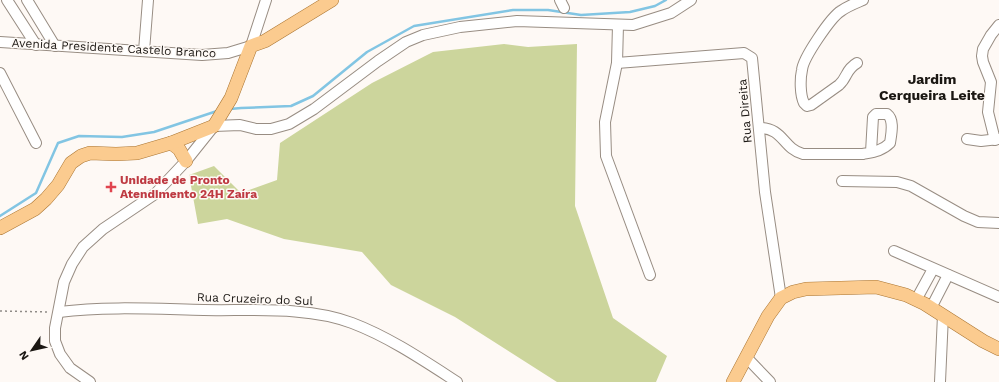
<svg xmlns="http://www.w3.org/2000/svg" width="999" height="382" font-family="'Work Sans',sans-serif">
<rect width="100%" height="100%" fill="#fef9f5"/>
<polygon fill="#ccd59c" points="504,44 528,47 577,44 575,206 613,318 667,356 656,382 557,382 455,317 391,285 362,252 284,239 227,219 198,224 189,175 214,166 241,193 277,180 280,143 372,83 433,52"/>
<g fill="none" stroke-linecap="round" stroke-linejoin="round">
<g stroke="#82c5e3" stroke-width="2.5">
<polyline points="230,109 241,108 291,106 313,96 367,52 414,26 513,10 548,10 581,15 630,12 655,6 666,0"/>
<polyline points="0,216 36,193 58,143 79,136 122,137 154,132 217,111"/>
</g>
<g stroke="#988d83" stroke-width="12">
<g id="minor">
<polyline points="7,0 36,45"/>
<polyline points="27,0 55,46"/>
<polyline points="560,0 564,8"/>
<polyline points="618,25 617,63 605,122 606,156 650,275"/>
<polyline points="0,42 202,55 228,53 251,46 266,0"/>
<polyline points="144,51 148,0"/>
<polyline points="617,63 744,53 752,58 765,192 781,298"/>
<path d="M857,63C845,70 848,77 839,85L811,105L807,106L804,103C800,95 800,79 802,70C803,58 831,17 841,11C848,6 856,3 863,0"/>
<polyline points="0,73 36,143"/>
<path d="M759,128C784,128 782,148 803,154H863C873,152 882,151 890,143C891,135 895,120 887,114H876L873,117L871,152"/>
<polyline points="967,139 981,141 999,139"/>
<polyline points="995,140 988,112 991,82 983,62 982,56 983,49 991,35 999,25"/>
<polyline points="842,181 897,182 911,186 964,216 978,222 999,223"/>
<polyline points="894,251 999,297"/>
<polyline points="916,300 933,269"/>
<polyline points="931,308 948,275"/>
<path d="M59,312C107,306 156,309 204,310C250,311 308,306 352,323C389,337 423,360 457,382"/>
<polyline points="746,357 770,382"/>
<polyline points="90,382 70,368 60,354 55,341 55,328 64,282 72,264 83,247 103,229 155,194 186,161 214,126 240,125 256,129 271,129 289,124 314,109 378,61 406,42 423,35 460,27 517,21 633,25 671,13 691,0"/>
<polyline points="940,382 943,315"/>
</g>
</g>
<g stroke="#ab7633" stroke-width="14">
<g id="major">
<polyline points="171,143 179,149 186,161"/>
<polyline points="0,228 35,209 46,199 58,185 71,163 81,156 90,153 116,154 137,153 171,143 214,126 231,98 251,46 265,41 332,0"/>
<polyline points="733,382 768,316 781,298 793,292 806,289 876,287 906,295 925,304 983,341 999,349"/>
</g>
</g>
<polyline stroke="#8f8b87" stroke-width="1.5" stroke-dasharray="2 3" stroke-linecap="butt" points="0,311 50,312"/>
<use href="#minor" stroke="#fff" stroke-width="10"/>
<use href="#major" stroke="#fbcb8f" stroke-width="13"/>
</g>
<path fill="#e0444e" stroke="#fef9f5" stroke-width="1.5" d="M109 181h4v4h4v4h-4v4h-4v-4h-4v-4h4z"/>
<g text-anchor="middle" stroke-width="3" stroke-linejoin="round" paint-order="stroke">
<g font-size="12" fill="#1b1713" stroke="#fef9f5">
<text transform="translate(114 48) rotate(3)" y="4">Avenida Presidente Castelo Branco</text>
<text transform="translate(745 111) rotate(-95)" y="4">Rua Direita</text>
<text transform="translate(255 299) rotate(2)" y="4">Rua Cruzeiro do Sul</text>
</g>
<g font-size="12" font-weight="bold" fill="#be3a42" stroke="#fef9f5" text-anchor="start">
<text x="120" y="184">Unidade de Pronto<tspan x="120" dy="14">Atendimento 24H Zaíra</tspan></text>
</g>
<g font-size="14" font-weight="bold" fill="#1b1713" stroke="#fef9f5">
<text x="932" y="84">Jardim<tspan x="932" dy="16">Cerqueira Leite</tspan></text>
</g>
</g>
<g transform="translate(32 350) rotate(236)" stroke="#fef9f5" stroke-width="3" paint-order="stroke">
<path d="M0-3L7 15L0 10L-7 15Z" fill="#1b1713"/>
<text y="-6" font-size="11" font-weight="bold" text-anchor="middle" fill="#1b1713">N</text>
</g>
</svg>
